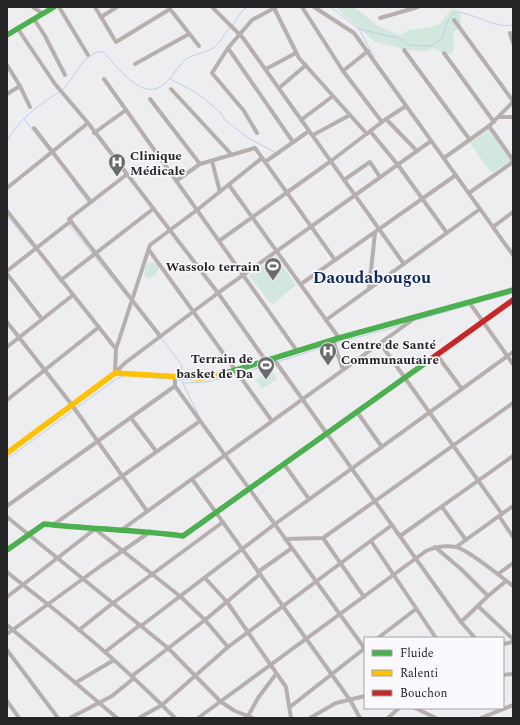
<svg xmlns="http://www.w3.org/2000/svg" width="520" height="725" font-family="Spectral,serif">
<rect width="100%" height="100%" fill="#eeeef0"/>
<g fill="#d2e7dd">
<polygon points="336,7 354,7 378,26 399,35 410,30 430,27 440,24 452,8 460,12 461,26 453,33 454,47 452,54 445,54 434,48 425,51 409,50 375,42"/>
<polygon points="490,129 512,160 491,173 470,143"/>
<polygon points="276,256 296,285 272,305 249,276"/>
<polygon points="152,262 156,263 159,268 156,274 148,279 144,275 146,264"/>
<polygon points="271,370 277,379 262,389 256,380"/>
</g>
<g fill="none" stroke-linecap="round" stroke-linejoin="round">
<g stroke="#beceec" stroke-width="1">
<path d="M331,7L359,29L398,38L409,45L427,46L433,45L442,39L448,20L456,12C475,13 494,29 513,25"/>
<polyline points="233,25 243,10 248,7"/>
<polyline points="359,29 374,57"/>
<polyline points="170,79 188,88 201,96 220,112 225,120 247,137 276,153"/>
<path d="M62,90C75,79 83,50 104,52C115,65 140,99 160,87C171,81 176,68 185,60C194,53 204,54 213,48C220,44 224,33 231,27"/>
<polyline points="24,119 49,151"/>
<path d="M7,141C18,120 40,104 59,92"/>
<polyline points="73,182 88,202"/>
<polyline points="7,216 32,246"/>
<polyline points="69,225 92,253"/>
<polyline points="94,256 126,295"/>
<polyline points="50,269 62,284"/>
<polyline points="473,304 513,293"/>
<polyline points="413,321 470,305"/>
<polyline points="161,338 182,365 181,372"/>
<polyline points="336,343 403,325"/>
<polyline points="277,362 333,344"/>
<polyline points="239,374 274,363"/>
<polyline points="141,377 173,379"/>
<polyline points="176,380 181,380 199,416"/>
<polyline points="183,383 206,382 236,375"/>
<polyline points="76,408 118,378 125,376"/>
<polyline points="7,459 74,410"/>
</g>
<g stroke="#b7afae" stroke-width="4">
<polyline points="33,7 43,14"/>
<polyline points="59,7 88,55"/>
<polyline points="95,7 116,42 170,9 199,46"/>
<polyline points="212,7 243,38 404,264"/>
<polyline points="302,7 343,71 382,122"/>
<polyline points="314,7 354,33 513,255"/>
<polyline points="274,8 299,58 367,134"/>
<polyline points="101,17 117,7"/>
<polyline points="380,18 418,7"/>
<polyline points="34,19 45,36 65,75"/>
<polyline points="454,20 513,101"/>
<polyline points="18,29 55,84 88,123 218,293 266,361"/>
<polyline points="510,33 513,43"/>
<polyline points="228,48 293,142"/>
<polyline points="404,50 470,140"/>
<polyline points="444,53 494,122"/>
<polyline points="135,64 189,34"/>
<polyline points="7,65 20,86 30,107"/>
<polyline points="266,69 296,53"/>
<polyline points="343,71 368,51"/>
<polyline points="104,79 297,351"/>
<polyline points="279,88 306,65"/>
<polyline points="171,89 232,155"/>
<polyline points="7,94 20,86"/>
<polyline points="150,99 200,164"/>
<polyline points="499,117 513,117"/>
<polyline points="386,119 417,151"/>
<polyline points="301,120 333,96"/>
<polyline points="489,126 513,160"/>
<polyline points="34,128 91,202"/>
<polyline points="370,131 398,165 447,233"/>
<polyline points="94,133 126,110"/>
<polyline points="257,133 244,111 212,73 228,48 252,20 276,7"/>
<polyline points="313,135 350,115"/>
<polyline points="444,158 489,126 513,102"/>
<polyline points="212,161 220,192"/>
<polyline points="265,162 309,131"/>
<polyline points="126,175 69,219 160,336"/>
<polyline points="344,180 370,162 380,177"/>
<polyline points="176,181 200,164 255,148 335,260"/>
<polyline points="229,185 339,338"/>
<polyline points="7,188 88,123"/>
<polyline points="469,193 513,162"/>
<polyline points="7,211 116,349"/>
<polyline points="493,227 513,212"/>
<polyline points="219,241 331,161 386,119 406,106"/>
<polyline points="149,250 272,421"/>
<polyline points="7,271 71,221"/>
<polyline points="7,274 42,319"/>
<polyline points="61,280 153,209"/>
<polyline points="301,284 456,175"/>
<polyline points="369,289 375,233"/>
<polyline points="469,302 513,364"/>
<polyline points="326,320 480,209"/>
<polyline points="7,322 72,405 147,511"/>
<polyline points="333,340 343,370"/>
<polyline points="380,343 502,514"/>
<polyline points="7,347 73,295"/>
<polyline points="437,355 462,389"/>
<polyline points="273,358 461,622 475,638"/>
<polyline points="115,373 125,363 218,293 431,141"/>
<polyline points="115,373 116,349 150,245 197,210 262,158"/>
<polyline points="175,377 175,386 365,649"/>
<polyline points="7,400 99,327"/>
<polyline points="357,412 382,447"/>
<polyline points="131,418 156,451"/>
<polyline points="284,464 309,499"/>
<polyline points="192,479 350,700 360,718"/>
<polyline points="7,506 175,386"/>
<polyline points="442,507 466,540"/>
<polyline points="499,516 513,537"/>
<polyline points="7,517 168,648 221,702 235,711 253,718"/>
<polyline points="53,525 200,421"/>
<polyline points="120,531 415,318"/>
<polyline points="400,536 513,456"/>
<polyline points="323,538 364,597"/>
<polyline points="285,539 323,538 513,403"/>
<polyline points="371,541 436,638"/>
<polyline points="435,547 461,569 488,596 461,622"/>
<polyline points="456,547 513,506"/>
<path d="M7,572C30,591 55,609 78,629C112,657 144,687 175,718"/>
<polyline points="258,572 292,548"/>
<polyline points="498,574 513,563"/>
<polyline points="205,578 227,602 286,687 291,718"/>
<polyline points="488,596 506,581"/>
<polyline points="7,597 95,529 181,597 205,620 228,647"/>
<polyline points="478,606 513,639"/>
<polyline points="7,625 117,718"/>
<polyline points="141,626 275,524 513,352"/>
<polyline points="79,630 113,603 223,522"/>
<polyline points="7,634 102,565 150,532"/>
<polyline points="378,638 416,609"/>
<polyline points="503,644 513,642"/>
<polyline points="7,650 58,718"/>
<polyline points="105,652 140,625"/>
<polyline points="503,675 513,674"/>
<polyline points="132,676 205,620 260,574"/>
<polyline points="75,683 114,660"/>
<polyline points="7,701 19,718"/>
<polyline points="290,707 365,648"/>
<polyline points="415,708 436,718"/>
<polyline points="248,716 258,698 276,674"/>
<polyline points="70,718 112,696 134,678"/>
<polyline points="139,718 162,705 228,647 392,525"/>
<path d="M198,718L426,551C435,547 445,545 456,547C469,550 501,577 513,586"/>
<polyline points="310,718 336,703 365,696"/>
<polyline points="388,718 399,708"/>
<polyline points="481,718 513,705"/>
</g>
<g stroke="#4caf50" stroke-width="5.5">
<polyline points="7,35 54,7"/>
<polyline points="223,374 339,338 513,290"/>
<path d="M7,550L44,524C90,529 137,530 183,536L431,359"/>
</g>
<polyline stroke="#ffc107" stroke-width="5.5" points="7,453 115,373 201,378 223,374"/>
<polyline stroke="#c62828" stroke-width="5.5" points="431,359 513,300"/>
</g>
<defs>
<g id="hospital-pin" transform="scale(0.9)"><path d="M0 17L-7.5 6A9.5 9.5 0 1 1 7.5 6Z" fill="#6b6b6d" stroke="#fafafe"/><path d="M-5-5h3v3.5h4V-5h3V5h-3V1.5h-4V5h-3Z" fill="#fff"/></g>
<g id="stadium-pin" transform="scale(0.9)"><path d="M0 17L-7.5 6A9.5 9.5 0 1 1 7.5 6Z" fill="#6b6b6d" stroke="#fafafe"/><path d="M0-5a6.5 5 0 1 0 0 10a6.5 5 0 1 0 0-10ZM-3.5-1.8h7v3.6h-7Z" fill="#fff"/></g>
</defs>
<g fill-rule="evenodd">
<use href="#hospital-pin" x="117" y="162"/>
<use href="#stadium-pin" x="273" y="266"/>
<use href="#hospital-pin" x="328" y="351"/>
<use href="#stadium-pin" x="266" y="365"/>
</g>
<g text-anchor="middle" stroke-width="3.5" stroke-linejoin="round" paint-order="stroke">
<g font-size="13" font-weight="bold" fill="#242426" stroke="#fafafe" text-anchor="start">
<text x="130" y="160">Clinique<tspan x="130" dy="15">Médicale</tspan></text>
<text x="260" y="271" text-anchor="end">Wassolo terrain</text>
<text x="341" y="349">Centre de Santé<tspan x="341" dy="15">Communautaire</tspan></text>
<text x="253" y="363" text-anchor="end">Terrain de<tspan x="253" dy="15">basket de Da</tspan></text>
</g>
<g font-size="17" font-weight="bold" fill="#10295e" stroke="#fafafe">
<text x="372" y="283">Daoudabougou</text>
</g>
</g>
<rect width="520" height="725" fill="none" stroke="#242426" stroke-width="16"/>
<rect x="364" y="637" width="140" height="72" fill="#fafafe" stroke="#a4a4a8"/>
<rect x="372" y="650" width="20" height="6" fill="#4caf50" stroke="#a4a4a8"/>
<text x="400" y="657" font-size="12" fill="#242426">Fluide</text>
<rect x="372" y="670" width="20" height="6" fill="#ffc107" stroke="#a4a4a8"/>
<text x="400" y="677" font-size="12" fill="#242426">Ralenti</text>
<rect x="372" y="690" width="20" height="6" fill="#c62828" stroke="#a4a4a8"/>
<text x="400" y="697" font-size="12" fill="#242426">Bouchon</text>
</svg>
